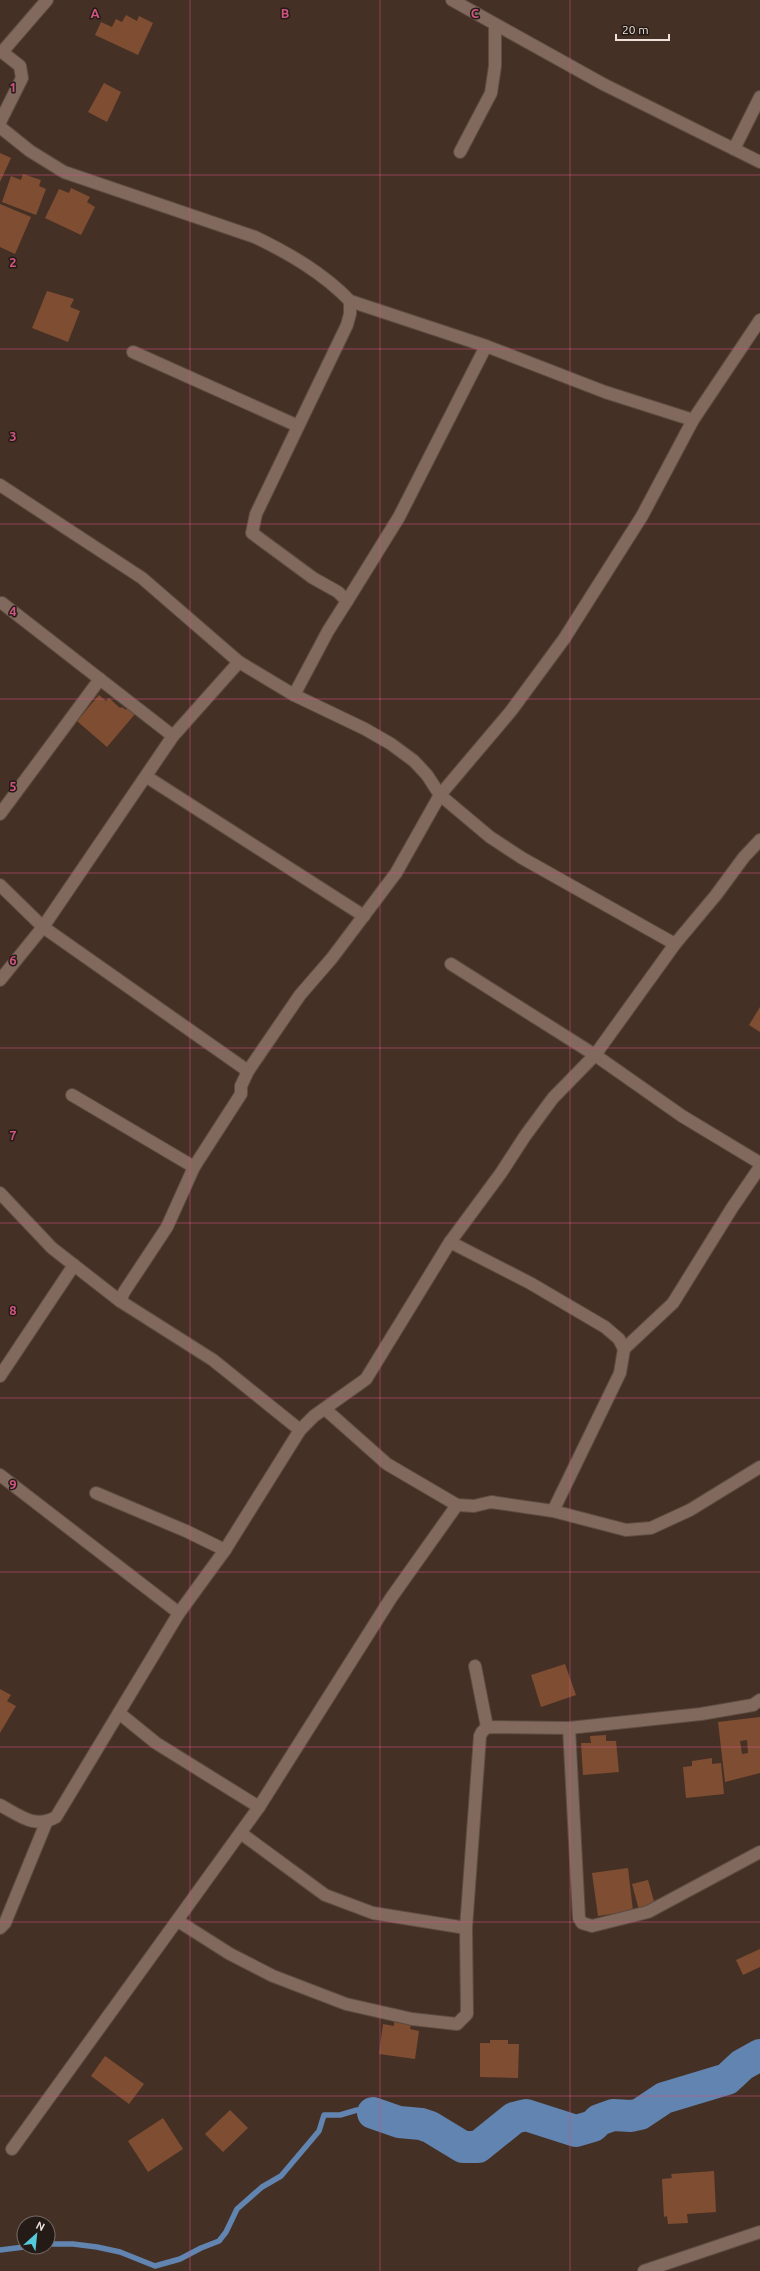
<svg xmlns="http://www.w3.org/2000/svg" width="760" height="2271" font-family="Ubuntu,sans-serif">
<rect width="100%" height="100%" fill="#453025"/>
<g fill="none" stroke-linecap="round" stroke-linejoin="round">
<g stroke="#6184b0" stroke-width="5.5">
<polyline points="48,2244 73,2244 97,2247 120,2252 155,2266 180,2259 201,2248 219,2241 226,2232 237,2209 262,2187 281,2176 319,2131 324,2115 340,2115 357,2110 373,2113"/>
<polyline points="0,2250 24,2247"/>
</g>
<polyline stroke="#6184b0" stroke-width="32" points="373,2113 399,2122 421,2124 430,2127 463,2147 478,2147 514,2118 526,2115 576,2131 593,2126 599,2120 613,2115 631,2116 640,2114 664,2098 727,2079 742,2065 760,2055"/>
</g>
<g fill="#7f4e32" fill-rule="evenodd">
<polygon points="126,15 137,21 139,16 153,23 138,55 95,35 101,22 112,27 116,19 122,22"/>
<polygon points="104,83 121,92 107,122 88,112"/>
<polygon points="0,153 11,158 0,182"/>
<polygon points="23,174 41,180 39,186 46,189 36,215 2,202 11,176 21,180"/>
<polygon points="71,188 90,197 87,202 95,207 81,235 45,218 59,189 69,193"/>
<polygon points="0,204 31,217 15,254 0,247"/>
<polygon points="47,291 74,299 70,307 80,311 68,342 32,328"/>
<polygon points="99,695 106,701 109,698 120,708 122,707 126,710 127,707 135,714 107,747 77,721"/>
<polygon points="760,1007 760,1032 749,1025"/>
<polygon points="565,1664 576,1695 541,1707 531,1675"/>
<polygon points="0,1689 11,1695 7,1701 16,1706 0,1733"/>
<path d="M760,1717V1773L725,1782L718,1722ZM747,1740L748,1753L742,1754L740,1741Z"/>
<polygon points="606,1735 606,1741 616,1741 619,1772 583,1775 581,1743 591,1743 590,1736"/>
<polygon points="712,1758 712,1764 721,1763 724,1794 686,1798 683,1767 692,1766 692,1761"/>
<polygon points="628,1868 633,1911 598,1916 592,1873"/>
<polygon points="648,1880 655,1905 639,1910 632,1884"/>
<polygon points="760,1949 760,1967 743,1975 736,1960"/>
<polygon points="394,2022 411,2025 410,2029 419,2031 415,2059 379,2054 383,2024 394,2026"/>
<polygon points="490,2040 508,2040 508,2044 519,2044 518,2078 480,2077 480,2043 490,2043"/>
<polygon points="105,2056 144,2084 129,2104 91,2076"/>
<polygon points="230,2110 248,2128 223,2152 205,2134"/>
<polygon points="163,2118 183,2149 148,2172 128,2141"/>
<polygon points="714,2171 716,2212 687,2214 688,2223 668,2224 667,2216 664,2217 662,2179 672,2178 671,2174"/>
</g>
<g fill="none" stroke-linecap="round" stroke-linejoin="round">
<g stroke="#5d4c42" stroke-width="14">
<g id="minor">
<polyline points="452,0 603,84 760,162"/>
<polyline points="0,51 2,52 47,0"/>
<polyline points="0,122 22,78 20,66 2,52"/>
<path d="M0,127L30,151L64,172L255,237C290,254 323,273 350,301L486,346L605,392L693,420"/>
<polyline points="734,149 760,97"/>
<polyline points="460,152 491,93 495,66 495,25"/>
<polyline points="133,352 298,426"/>
<polyline points="0,485 142,578 239,662 294,695 365,729 391,744 414,761 427,775 440,795 490,837 522,858 675,944 716,895 744,857 760,840"/>
<polyline points="347,601 399,517 486,346"/>
<polyline points="2,603 173,736"/>
<polyline points="294,695 328,631 347,601 338,592 313,578 252,533 256,514 347,325 350,314 350,301"/>
<polyline points="147,777 364,916"/>
<polyline points="0,814 100,679"/>
<polyline points="0,885 43,927 173,736 239,662"/>
<polyline points="451,964 595,1055 682,1116 760,1163"/>
<polyline points="0,980 43,927 248,1071"/>
<polyline points="72,1095 194,1167"/>
<polyline points="0,1193 52,1248 120,1301"/>
<polyline points="450,1242 530,1283 605,1327 619,1339 624,1349 620,1373 553,1511"/>
<polyline points="624,1349 673,1303 732,1208 760,1167"/>
<polyline points="0,1376 74,1265"/>
<polyline points="325,1409 387,1464 457,1505 474,1506 491,1502 553,1511 626,1530 651,1528 690,1510 760,1467"/>
<polyline points="300,1430 213,1360 120,1301 124,1292 167,1227 194,1167 241,1094 241,1086 248,1071 300,995 332,958 396,873 440,795 511,711 564,639 642,516 693,420 760,320"/>
<polyline points="0,1475 179,1613"/>
<polyline points="96,1493 186,1531 225,1550"/>
<polyline points="475,1666 487,1727"/>
<polyline points="119,1713 156,1743 259,1807 391,1598 457,1505"/>
<polyline points="569,1728 579,1918 582,1923 592,1926 648,1912 760,1852"/>
<path d="M0,1805C20,1816 35,1829 56,1817L179,1613L225,1550L300,1430L314,1416L366,1379L450,1242L501,1173L525,1136L553,1098L595,1055L675,944"/>
<polyline points="242,1834 325,1895 373,1913 466,1928"/>
<polyline points="178,1921 230,1954 273,1976 346,2004 412,2019 457,2024 467,2014 466,1928 480,1736 482,1732 487,1727 569,1728 701,1714 753,1705 760,1700"/>
<polyline points="0,1928 5,1923 46,1823"/>
<polyline points="12,2149 259,1807"/>
<polyline points="644,2271 760,2232"/>
</g>
</g>
<use href="#minor" stroke="#81695d" stroke-width="12"/>
</g>
<path fill="none" stroke="#d05481" stroke-width="1" stroke-opacity="0.55" d="M190,0V2271M380,0V2271M570,0V2271M0,175H760M0,349H760M0,524H760M0,699H760M0,873H760M0,1048H760M0,1223H760M0,1398H760M0,1572H760M0,1747H760M0,1922H760M0,2096H760"/>
<g font-size="13" text-anchor="middle" font-weight="bold" fill="#d05481" stroke="#241b16" stroke-width="3" stroke-linejoin="round" paint-order="stroke">
<text x="95" y="18">A</text>
<text x="285" y="18">B</text>
<text x="475" y="18">C</text>
<text x="13" y="92">1</text>
<text x="13" y="267">2</text>
<text x="13" y="441">3</text>
<text x="13" y="616">4</text>
<text x="13" y="791">5</text>
<text x="13" y="965">6</text>
<text x="13" y="1140">7</text>
<text x="13" y="1315">8</text>
<text x="13" y="1489">9</text>
</g>
<g transform="translate(36 2235) rotate(27)"><circle r="19" fill="#241b16" stroke="#756a64"/>
<path d="M0-3L7 15L0 10L-7 15Z" fill="#53cbda"/>
<text y="-6" font-size="11" font-weight="bold" text-anchor="middle" fill="#efe1da">N</text>
</g>
<path d="M616 34v6h53v-6" fill="none" stroke="#efe1da" stroke-width="2"/>
<text x="622" y="34" font-size="12" fill="#efe1da" stroke="#241b16" stroke-width="3" paint-order="stroke">20 m</text>
</svg>
